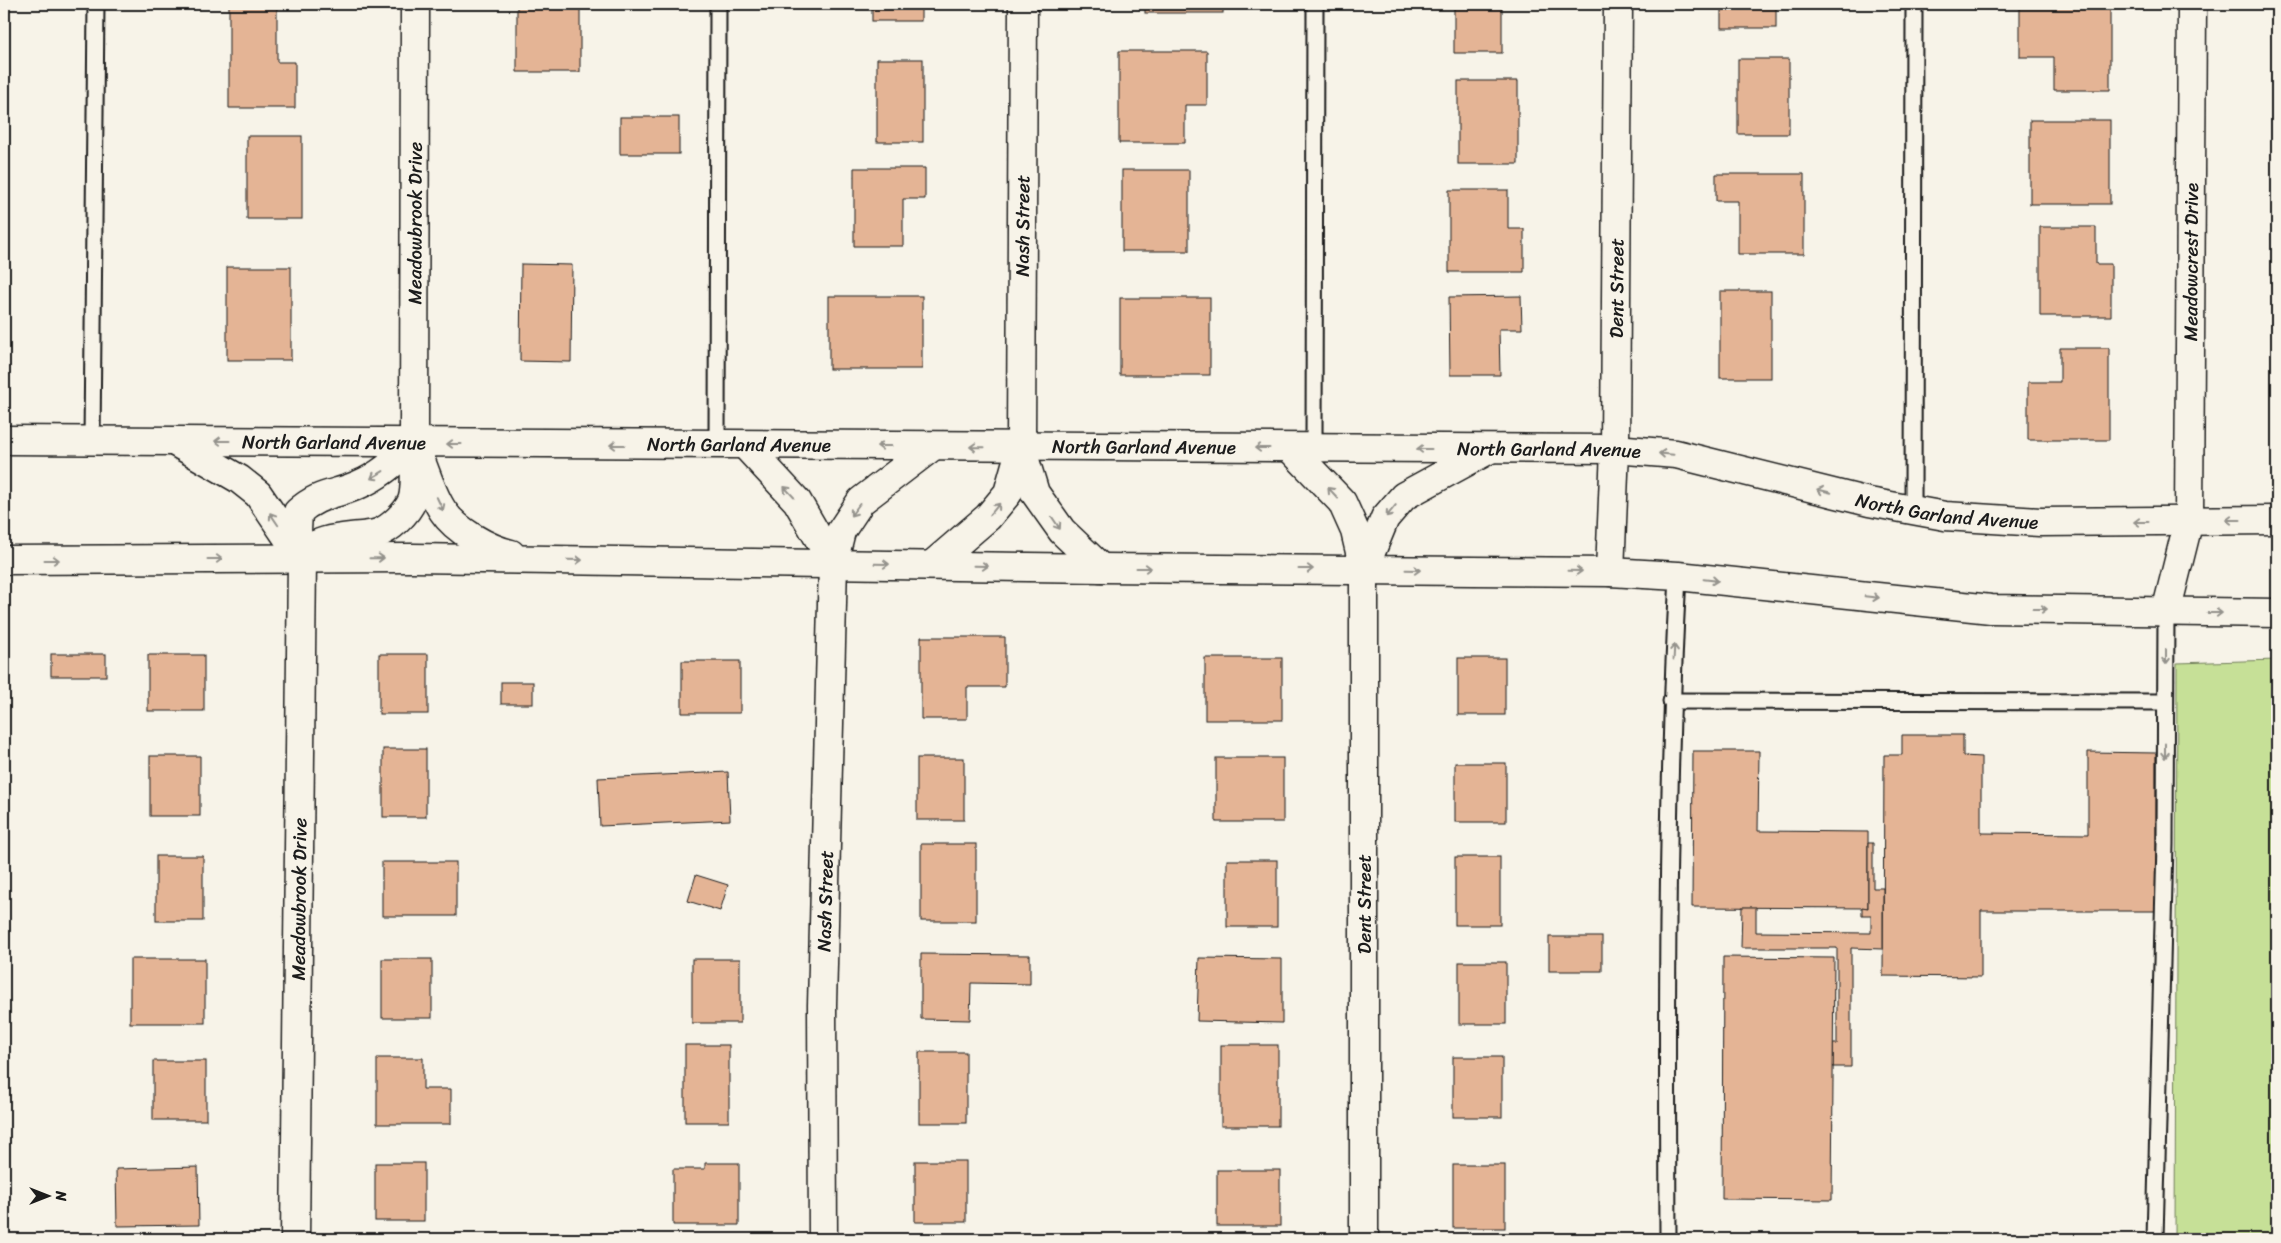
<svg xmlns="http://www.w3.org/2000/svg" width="2281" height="1243" font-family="Sriracha,sans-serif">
<rect width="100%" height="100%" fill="#f7f3e8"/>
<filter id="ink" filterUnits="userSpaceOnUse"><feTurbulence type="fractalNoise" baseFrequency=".02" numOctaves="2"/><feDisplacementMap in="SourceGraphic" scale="10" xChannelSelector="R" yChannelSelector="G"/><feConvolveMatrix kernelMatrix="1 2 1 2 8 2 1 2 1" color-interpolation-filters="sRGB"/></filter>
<g filter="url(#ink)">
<polygon fill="#c6e097" stroke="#717e5a" points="2277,660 2277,1239 2175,1239 2177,663"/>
<g fill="#e4b495" stroke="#1c1c1c">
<polygon points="229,4 277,4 277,62 295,62 295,108 229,108"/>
<rect x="872" y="4" width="49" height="17"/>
<rect x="1145" y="4" width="78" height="9"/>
<polygon points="1454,4 1524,4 1524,6 1502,6 1502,53 1454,53"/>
<rect x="1721" y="4" width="55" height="24"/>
<polygon points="2020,4 2110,4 2110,90 2054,90 2054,57 2020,57"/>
<polygon points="580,5 580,72 517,72 517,6"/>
<polygon points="1119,51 1207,51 1207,105 1185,105 1185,143 1119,143"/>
<rect x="877" y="59" width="46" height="83"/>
<rect x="1738" y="59" width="51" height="75"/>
<rect x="1458" y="81" width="60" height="83"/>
<rect x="620" y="117" width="59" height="37"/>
<rect x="2030" y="120" width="80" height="84"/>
<rect x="247" y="136" width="55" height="83"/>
<polygon points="854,168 925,168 925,199 903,199 903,246 854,246"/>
<rect x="1122" y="170" width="67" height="81"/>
<polygon points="1716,174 1804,174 1804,254 1738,254 1738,201 1716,201"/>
<polygon points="1449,190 1508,190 1508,229 1524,229 1524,272 1449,272"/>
<polygon points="2040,227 2096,227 2096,264 2111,264 2111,316 2040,316"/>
<polygon points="521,264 572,265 571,362 520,361"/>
<rect x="227" y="267" width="64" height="93"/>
<rect x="1720" y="291" width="51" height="87"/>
<rect x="829" y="296" width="93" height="73"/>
<polygon points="1521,296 1522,329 1499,329 1500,375 1450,375 1449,297"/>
<rect x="1120" y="298" width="90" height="77"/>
<polygon points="2060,348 2109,348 2109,440 2028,440 2028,382 2060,382"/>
<polygon points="921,637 1005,637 1005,687 967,687 967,719 921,719"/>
<rect x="51" y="654" width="55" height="22"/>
<rect x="379" y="654" width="49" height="60"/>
<rect x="148" y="655" width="56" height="56"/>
<rect x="1205" y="658" width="77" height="62"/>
<rect x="1458" y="658" width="47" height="57"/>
<rect x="682" y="661" width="58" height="52"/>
<rect x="501" y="682" width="32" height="22"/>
<polygon points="1902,735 1963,735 1963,756 1981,757 1981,833 2088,834 2088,752 2156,753 2156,911 1981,911 1981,977 1883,976 1884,755 1902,755"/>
<rect x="383" y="749" width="43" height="68"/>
<polygon points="1693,751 1759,751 1758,831 1868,832 1868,908 1692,907"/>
<rect x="150" y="756" width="50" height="60"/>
<rect x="917" y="758" width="47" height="62"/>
<rect x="1216" y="758" width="67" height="64"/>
<rect x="1455" y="763" width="51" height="59"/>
<polygon points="728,772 730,820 600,826 598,778"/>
<polygon points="1868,843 1873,843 1873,888 1883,888 1883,949 1851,948 1851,1067 1833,1067 1833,1044 1837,1044 1837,948 1741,948 1742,907 1756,907 1756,932 1871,933 1871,915 1862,915 1862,907 1868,908"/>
<rect x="921" y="844" width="55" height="77"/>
<rect x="156" y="856" width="47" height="65"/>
<rect x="1455" y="857" width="45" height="68"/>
<rect x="1227" y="860" width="50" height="67"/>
<rect x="382" y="862" width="74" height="54"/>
<polygon points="696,875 728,885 720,911 688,901"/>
<rect x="1549" y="937" width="53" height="34"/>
<polygon points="921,954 1030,955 1030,984 971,983 970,1020 921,1019"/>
<polygon points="1723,957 1834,958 1832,1200 1722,1199"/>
<polygon points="1199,958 1282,959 1282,1023 1197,1021"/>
<rect x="130" y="959" width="75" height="64"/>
<rect x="382" y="959" width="50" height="59"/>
<rect x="692" y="959" width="48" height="64"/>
<rect x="1459" y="962" width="47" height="62"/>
<rect x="685" y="1045" width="44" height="77"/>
<rect x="1221" y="1045" width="57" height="81"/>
<rect x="919" y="1052" width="47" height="71"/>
<rect x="1453" y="1057" width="49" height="60"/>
<polygon points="377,1058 423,1058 423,1089 451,1089 451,1124 377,1124"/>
<rect x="153" y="1061" width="53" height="59"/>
<rect x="915" y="1161" width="51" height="61"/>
<rect x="375" y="1163" width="49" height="58"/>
<polygon points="705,1163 739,1163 739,1225 673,1225 673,1169 705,1169"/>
<rect x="1453" y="1165" width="52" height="63"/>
<polygon points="198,1167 199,1225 117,1226 116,1169"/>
<rect x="1217" y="1170" width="63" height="56"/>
</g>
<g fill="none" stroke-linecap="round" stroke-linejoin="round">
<g stroke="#1c1c1c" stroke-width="19">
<g id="service">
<polyline points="92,441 96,4"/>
<polyline points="717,446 718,4"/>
<polyline points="1314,448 1315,4"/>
<polyline points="1913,511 1914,4"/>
<polyline points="1671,701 2165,702"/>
<path d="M1668,1239C1667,1018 1666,797 1678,576"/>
<polyline points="2155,1239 2165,844 2166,612"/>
</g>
</g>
<g stroke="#1c1c1c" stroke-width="31">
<g id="minor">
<path id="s1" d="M414,443L415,4"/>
<polyline points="746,446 797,501 833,563"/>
<polyline points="1021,447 1035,493 1062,531 1101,568"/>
<polyline points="1290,448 1342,502 1355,531 1364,569 1364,1239"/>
<path id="s2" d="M2189,520L2192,4"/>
<path id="s3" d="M932,565L988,517L1008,493L1021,447L1023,4"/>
<polyline points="1364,569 1385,518 1404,496 1490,449"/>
<path id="s4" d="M1610,572L1615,449L1618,4"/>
<path id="s5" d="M295,1239L302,559"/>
<path id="s6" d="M823,1239L822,1005L833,563L841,531L861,501L933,446"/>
</g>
</g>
<g stroke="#1c1c1c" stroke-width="31">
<g id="secondary">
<path id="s7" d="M4,440L1615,449L1676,454L1869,502L1945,516L2040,522L2277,520"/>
<polyline points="175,442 239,479 258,494 300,556"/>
<path d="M418,454C426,472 432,495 443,511C456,531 489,549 511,554"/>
<path d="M303,556C316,534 359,539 378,533C390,529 407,513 412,501C417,488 414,459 414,443"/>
<path d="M302,559L297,531L298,512C319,493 335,495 358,485C380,476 398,460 414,443"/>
<polyline points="4,560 413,558 1101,568 1610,572 1678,576 1991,609 2277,613"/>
<polyline points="2166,612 2189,520"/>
</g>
</g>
<use href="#service" stroke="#f7f3e8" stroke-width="15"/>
<use href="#minor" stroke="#f7f3e8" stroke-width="28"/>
<use href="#secondary" stroke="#f7f3e8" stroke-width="28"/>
</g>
<defs><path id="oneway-shaft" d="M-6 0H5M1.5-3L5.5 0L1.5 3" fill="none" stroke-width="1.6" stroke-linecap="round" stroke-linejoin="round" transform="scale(1.25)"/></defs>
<g stroke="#94928c">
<use href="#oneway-shaft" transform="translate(222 441) rotate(-180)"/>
<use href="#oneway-shaft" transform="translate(454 444) rotate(-180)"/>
<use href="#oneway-shaft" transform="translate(617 445) rotate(-180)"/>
<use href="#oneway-shaft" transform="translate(884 446) rotate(-180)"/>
<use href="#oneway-shaft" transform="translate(977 447) rotate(-179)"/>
<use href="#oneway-shaft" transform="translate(1262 448) rotate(-180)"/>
<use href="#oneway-shaft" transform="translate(1424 449) rotate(-180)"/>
<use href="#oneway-shaft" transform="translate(1666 454) rotate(-175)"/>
<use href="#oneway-shaft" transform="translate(377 475) rotate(149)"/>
<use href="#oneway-shaft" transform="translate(1824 491) rotate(-166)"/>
<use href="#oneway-shaft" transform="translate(789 492) rotate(-133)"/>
<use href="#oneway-shaft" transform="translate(1333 493) rotate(-133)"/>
<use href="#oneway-shaft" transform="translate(440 504) rotate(65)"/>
<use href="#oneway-shaft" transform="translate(995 509) rotate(-51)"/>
<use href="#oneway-shaft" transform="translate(855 510) rotate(127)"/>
<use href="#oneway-shaft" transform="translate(1391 511) rotate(129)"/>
<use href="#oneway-shaft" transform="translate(274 519) rotate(-124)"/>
<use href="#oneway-shaft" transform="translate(2233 520) rotate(180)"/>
<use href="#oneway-shaft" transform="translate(2141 522) rotate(180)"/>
<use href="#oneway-shaft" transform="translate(1056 523) rotate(56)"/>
<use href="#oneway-shaft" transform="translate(377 558) rotate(-1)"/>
<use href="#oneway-shaft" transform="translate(215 559)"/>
<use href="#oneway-shaft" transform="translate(52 560)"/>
<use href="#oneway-shaft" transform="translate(575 560) rotate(1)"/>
<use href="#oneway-shaft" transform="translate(882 564) rotate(1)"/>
<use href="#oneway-shaft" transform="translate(981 566) rotate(1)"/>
<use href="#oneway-shaft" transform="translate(1144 568)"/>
<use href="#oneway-shaft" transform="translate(1306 569)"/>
<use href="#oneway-shaft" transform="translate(1413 570) rotate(1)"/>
<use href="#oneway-shaft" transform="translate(1575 571) rotate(1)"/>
<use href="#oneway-shaft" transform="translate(1711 580) rotate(6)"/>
<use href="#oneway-shaft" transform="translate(1872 597) rotate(6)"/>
<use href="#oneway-shaft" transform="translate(2040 609)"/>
<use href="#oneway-shaft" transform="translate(2215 613)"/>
<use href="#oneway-shaft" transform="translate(1674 652) rotate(-87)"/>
<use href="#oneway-shaft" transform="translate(2166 657) rotate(90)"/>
<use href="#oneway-shaft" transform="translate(2165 751) rotate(90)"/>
</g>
</g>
<g text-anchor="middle" stroke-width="5" stroke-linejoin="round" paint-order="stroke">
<g font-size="19" fill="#1c1c1c" stroke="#f7f3e8">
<text dy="7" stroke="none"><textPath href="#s1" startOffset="220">Meadowbrook Drive</textPath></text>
<text dy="7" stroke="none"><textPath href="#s3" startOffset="374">Nash Street</textPath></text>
<text dy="7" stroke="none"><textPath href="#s2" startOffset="258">Meadowcrest Drive</textPath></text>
<text dy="7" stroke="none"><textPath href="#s4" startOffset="284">Dent Street</textPath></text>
<text dy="7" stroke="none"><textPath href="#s7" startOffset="330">North Garland Avenue</textPath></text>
<text dy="7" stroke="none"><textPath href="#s7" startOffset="735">North Garland Avenue</textPath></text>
<text dy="7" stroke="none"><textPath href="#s7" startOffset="1140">North Garland Avenue</textPath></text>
<text dy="7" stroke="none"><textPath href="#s7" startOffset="1545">North Garland Avenue</textPath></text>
<text dy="7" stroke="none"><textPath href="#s7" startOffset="1950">North Garland Avenue</textPath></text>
<text dy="7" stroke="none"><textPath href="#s5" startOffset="340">Meadowbrook Drive</textPath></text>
<text dy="7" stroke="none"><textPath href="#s6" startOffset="338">Nash Street</textPath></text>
<text transform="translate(1364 904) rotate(-90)" y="7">Dent Street</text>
</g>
</g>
<rect width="2281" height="1243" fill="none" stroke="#f7f3e8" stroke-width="20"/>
<rect x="10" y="10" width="2261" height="1223" fill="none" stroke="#1c1c1c" stroke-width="2" filter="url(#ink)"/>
<g transform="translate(48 1196) rotate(90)" stroke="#f7f3e8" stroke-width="4" paint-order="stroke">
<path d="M0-4L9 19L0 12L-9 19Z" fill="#1c1c1c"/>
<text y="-8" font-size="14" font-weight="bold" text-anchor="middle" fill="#1c1c1c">N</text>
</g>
</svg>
